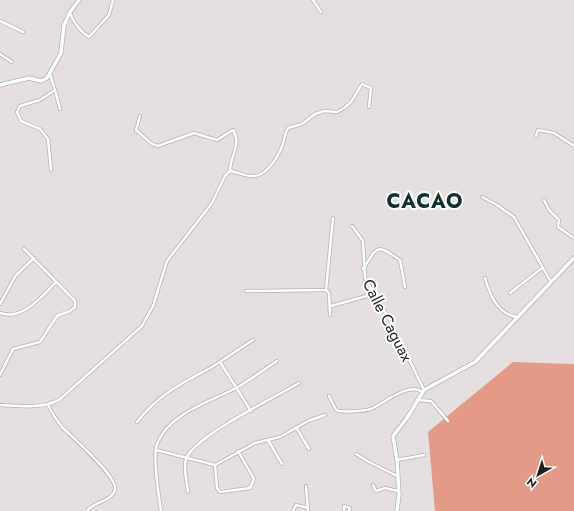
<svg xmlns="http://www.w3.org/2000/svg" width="574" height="511" font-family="Jost,sans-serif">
<rect width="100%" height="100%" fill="#e4e0df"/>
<polygon fill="#e39b88" points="513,362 574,364 574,511 435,511 428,432"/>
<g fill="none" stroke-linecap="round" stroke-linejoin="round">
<g stroke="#b5b1b0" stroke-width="4">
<g id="street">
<polyline points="313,0 321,12"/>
<path d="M70,13C74,23 79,31 89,37L109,15L113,0"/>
<polyline points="0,21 23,32"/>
<polyline points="0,54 12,62"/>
<polyline points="50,74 55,90 40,100 20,106 17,112 21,121 40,129 48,139 51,170"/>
<polyline points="55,90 60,109"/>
<polyline points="536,136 538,130 554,133 574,146"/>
<path d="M230,171C237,172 245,176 252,176C265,177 276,160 281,149C284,143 284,135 288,128L302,124L315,114L324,111L337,112L344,108L351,102L362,84L371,88L369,107"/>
<polyline points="482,197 497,205 514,217 551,282"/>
<polyline points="544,200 549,210 559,220 558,227 574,238"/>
<polyline points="352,226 363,241 365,278 392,324 400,347 410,361 424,390"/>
<path d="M363,269C378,246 376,243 400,260L405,287"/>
<path d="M485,278C490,295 497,313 516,317"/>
<polyline points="246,291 326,290"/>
<polyline points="510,293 542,268"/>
<polyline points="0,304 16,275 34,258"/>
<polyline points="331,306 374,294"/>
<path d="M0,313C23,321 42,296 56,282"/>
<polyline points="330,315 329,293 326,290 333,218"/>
<polyline points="220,362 251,411"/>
<polyline points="0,375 13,349 40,342 57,316 70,311 75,307 75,301 24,249"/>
<path d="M329,396L336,410C341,413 368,411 373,408C385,402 409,382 422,392"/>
<polyline points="417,400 431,401 448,421"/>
<path d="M0,405C21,406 39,409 59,400L142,326L153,306L167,261L212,203L225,176L230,171C230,156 242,144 233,130L217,140L194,133L158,146L152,144L136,130L140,116"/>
<path d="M48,405C52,413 57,421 63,428C73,438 117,476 115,489C113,502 93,501 87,511"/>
<path d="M137,422C160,393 181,384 212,367C226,358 239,349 253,340"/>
<polyline points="296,427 309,449"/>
<polyline points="268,440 282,464"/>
<polyline points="156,450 215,465 255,443 280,437 308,421 325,415"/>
<polyline points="356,454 369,462 397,476"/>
<polyline points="397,460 424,455"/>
<polyline points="215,465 217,488 220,492 250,488 254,479 238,451"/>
<polyline points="373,485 376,491 385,488 398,491"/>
<polyline points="306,486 308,511"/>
<path d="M188,492C187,482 183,468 186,459C194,436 276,397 299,383"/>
<path d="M161,511C159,496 152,457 157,444C169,413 210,402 236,388C250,380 263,370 277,361"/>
<polyline points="293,511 296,505 308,508"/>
<polyline points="344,511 344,506 350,508 349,511"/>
</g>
</g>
<g stroke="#b5b1b0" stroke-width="5">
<g id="secondary">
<polyline points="0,85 29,78 41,81 47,78 61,53 64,25 70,12 79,0"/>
<polyline points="397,511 399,495 397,460 393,436 407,418 424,390 475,362 574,258"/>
</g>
</g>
<use href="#street" stroke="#fff" stroke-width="2.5"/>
<use href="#secondary" stroke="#fff" stroke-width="3.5"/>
</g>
<g text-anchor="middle" stroke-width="4" stroke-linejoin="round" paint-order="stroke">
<g font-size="16" fill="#201f1e" stroke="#fff">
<text transform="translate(388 320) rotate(63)" y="6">Calle Caguax</text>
</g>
<g font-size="20" font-weight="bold" letter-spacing="1" fill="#0f312e" stroke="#fff">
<text x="425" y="208">CACAO</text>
</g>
</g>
<g transform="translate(538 475) rotate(219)" stroke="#ffffff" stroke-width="3" paint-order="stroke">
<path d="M0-3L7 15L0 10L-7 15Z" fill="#201f1e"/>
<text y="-6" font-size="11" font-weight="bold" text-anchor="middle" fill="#201f1e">N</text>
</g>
</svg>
